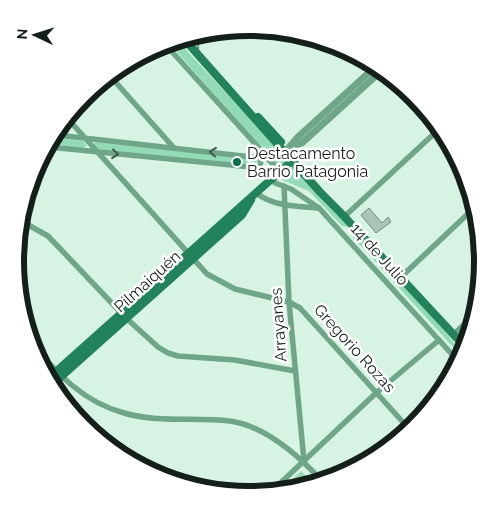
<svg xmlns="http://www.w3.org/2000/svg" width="498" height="522" font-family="Raleway,sans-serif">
<rect width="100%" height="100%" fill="#d6f3e3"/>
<g fill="#93dbb6">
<path d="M178,41C214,81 253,119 287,160L281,165L274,162L169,43Z"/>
<polygon points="55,138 83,141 87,146 83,148 51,144"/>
<polygon points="95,142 256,159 257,163 257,165 96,149 93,145"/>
<polygon points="294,167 347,224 347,227 342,226 309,191 282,180 280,175 289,168"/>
<path d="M352,232C364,239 460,345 462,355L452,346L351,235Z"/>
<polygon points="301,471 312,482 284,488"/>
</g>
<polygon fill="#a9c5b6" stroke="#738d7f" points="369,208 382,223 388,217 391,222 376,233 361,215"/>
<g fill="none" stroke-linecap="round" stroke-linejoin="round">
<polyline stroke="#6fa589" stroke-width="2.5" points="198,37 198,50"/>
<g stroke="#6fa589" stroke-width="5.5">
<polyline points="165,44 258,147 263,157"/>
<polyline points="153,49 154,49"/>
<polyline points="383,75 448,146"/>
<polyline points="111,77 174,148"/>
<polyline points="68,119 207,274 235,289 289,302 300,308 410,430"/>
<polyline points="57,135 261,158"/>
<polyline points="49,147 260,168"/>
<polyline points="272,178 275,183 291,189 319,208 458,361"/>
<polyline points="270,181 260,168 261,158 266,157 280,171"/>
<polyline points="284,186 289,302 304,461"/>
<path d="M256,193C275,207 296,206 319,208"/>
<polyline points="345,216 438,130"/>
<polyline points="23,222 48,236 126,318 158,347 168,353 178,356 235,360 295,371"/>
<polyline points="401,277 473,209"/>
<polyline points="453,335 472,317"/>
<path d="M31,343C58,374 83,402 124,413C158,423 195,417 230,421C265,426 299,456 322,481"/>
<polyline points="273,490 376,393 439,340"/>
</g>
<g stroke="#6fa589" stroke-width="7">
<polyline points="292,146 302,143 380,72"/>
<polyline points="284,153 298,137 374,68"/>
</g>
<g stroke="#22825b" stroke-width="8">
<polyline points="185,40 320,192 340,212 466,348"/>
<polyline points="258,117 281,142"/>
<polyline points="50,377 294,159"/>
<polyline points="54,383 242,215 251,200"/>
</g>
</g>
<defs><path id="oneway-chevron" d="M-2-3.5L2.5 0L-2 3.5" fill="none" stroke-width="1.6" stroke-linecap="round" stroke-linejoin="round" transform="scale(1.25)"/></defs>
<g stroke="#3d5b4b">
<use href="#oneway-chevron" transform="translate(213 152) rotate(-174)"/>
<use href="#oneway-chevron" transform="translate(115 154) rotate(6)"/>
</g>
<circle fill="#00714b" stroke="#fff" stroke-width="2" cx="237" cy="162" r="5"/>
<g text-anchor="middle" stroke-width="5" stroke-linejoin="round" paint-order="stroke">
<g font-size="16" fill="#141f19" stroke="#fff" text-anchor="start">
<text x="247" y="159">Destacamento<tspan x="247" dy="18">Barrio Patagonia</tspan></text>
</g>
<g font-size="16" fill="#141f19" stroke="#fff">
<text transform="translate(380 254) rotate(48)" y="6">14 de Julio</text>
<text transform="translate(147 281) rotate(-42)" y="6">Pilmaiquén</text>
<text transform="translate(278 325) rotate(-94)" y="6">Arrayanes</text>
<text transform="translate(355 348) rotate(48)" y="6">Gregorio Rozas</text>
</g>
</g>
<path d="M0 0H498V522H0ZM24 261a225 225 0 1 1 450 0a225 225 0 1 1-450 0Z" fill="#fff" fill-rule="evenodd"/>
<path fill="none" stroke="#141f19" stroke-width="6" d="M24 261a225 225 0 1 1 450 0a225 225 0 1 1-450 0Z"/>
<g transform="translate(35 35) rotate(274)" stroke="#ffffff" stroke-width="4" paint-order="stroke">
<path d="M0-4L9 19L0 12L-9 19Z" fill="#141f19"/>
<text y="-8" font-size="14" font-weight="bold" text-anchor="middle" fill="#141f19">N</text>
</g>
</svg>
